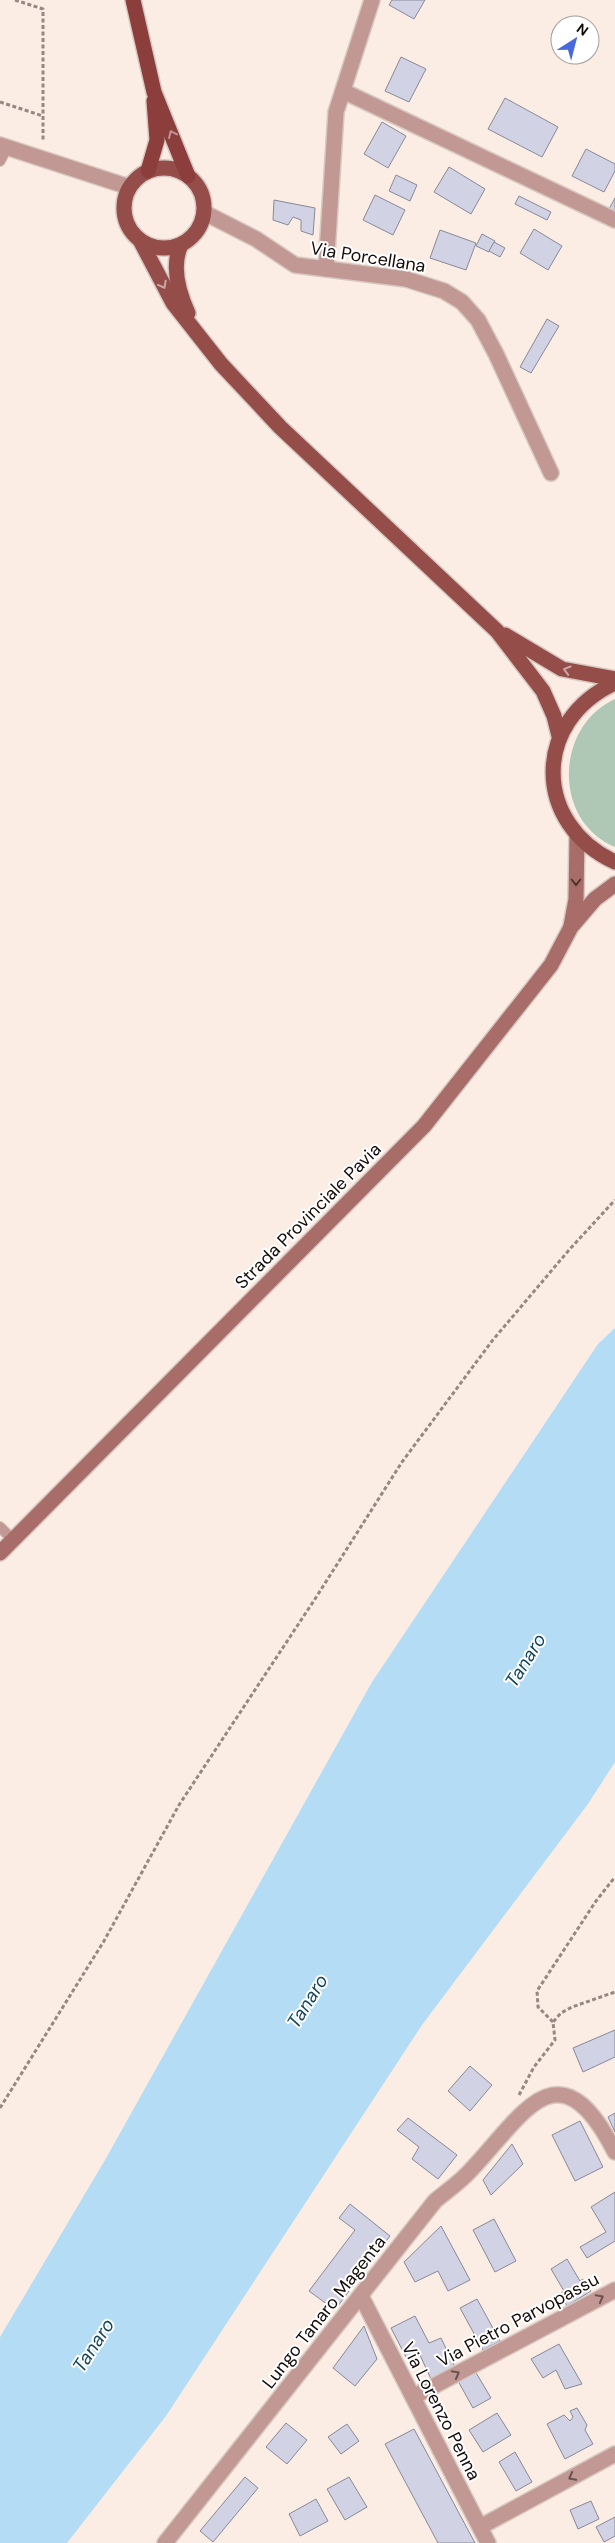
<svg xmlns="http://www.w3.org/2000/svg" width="615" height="2543" font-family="'DM Sans',sans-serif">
<rect width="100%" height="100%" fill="#fcede4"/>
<path fill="#afc8b6" d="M615,699V847C552,821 555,726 615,699Z"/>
<polygon fill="#b4ddf5" points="615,1328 615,1762 588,1804 422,2025 166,2416 67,2543 0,2543 0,2337 105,2160 372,1682 598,1344"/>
<g fill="#d1d3e5" stroke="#878999">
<polygon points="392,0 425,0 414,19 389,5"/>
<polygon points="401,57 426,69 409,102 385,91"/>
<polygon points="505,98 558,127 542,157 488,129"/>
<polygon points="382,122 406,136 388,168 364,154"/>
<polygon points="586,149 615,164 615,171 604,192 572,176"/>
<polygon points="449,167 485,189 471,214 434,192"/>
<polygon points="396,175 417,185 410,201 389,191"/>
<polygon points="375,195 405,210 393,235 363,220"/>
<polygon points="519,196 551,212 547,220 515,204"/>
<polygon points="615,198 615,212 609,209"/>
<polygon points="274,200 315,208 313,235 301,231 301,220 293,217 288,225 273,220"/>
<polygon points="534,229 562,246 548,270 520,253"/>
<polygon points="440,230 476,243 466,270 430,258"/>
<polygon points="482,234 495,241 489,252 476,246"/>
<polygon points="494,242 505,248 500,257 489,251"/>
<polygon points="547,319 559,326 531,373 520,367"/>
<polygon points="615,2030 615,2057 583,2072 573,2048"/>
<polygon points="470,2066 492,2085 470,2111 448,2091"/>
<polygon points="615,2113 615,2132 608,2117"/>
<polygon points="408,2118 457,2155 438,2179 412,2159 419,2147 397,2130"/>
<polygon points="580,2121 603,2167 575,2181 552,2135"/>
<polygon points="512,2144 523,2164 491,2195 483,2180"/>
<polygon points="615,2192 615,2241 587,2258 580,2247 606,2232 591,2207"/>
<polygon points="350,2204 390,2236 335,2310 309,2291 355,2230 339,2218"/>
<polygon points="494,2219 516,2261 495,2272 473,2230"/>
<polygon points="441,2226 470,2280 448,2291 438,2271 415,2282 404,2262"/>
<polygon points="567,2259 580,2281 583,2279 591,2291 567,2306 560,2294 564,2291 551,2269"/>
<polygon points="477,2299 500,2341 483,2350 460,2308"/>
<polygon points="415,2316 429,2343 441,2338 455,2367 431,2379 419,2353 407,2359 391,2328"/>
<polygon points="364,2326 377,2359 355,2386 333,2368"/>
<polygon points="559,2344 582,2384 565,2389 556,2370 543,2378 531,2359"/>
<polygon points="475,2371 491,2398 473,2408 458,2381"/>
<polygon points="577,2408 587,2425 585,2430 593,2444 565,2459 547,2424 564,2415 570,2421 573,2417 570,2411"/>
<polygon points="497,2413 511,2435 483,2452 469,2430"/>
<polygon points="286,2423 307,2440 287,2464 266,2447"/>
<polygon points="347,2424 359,2441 341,2454 328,2437"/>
<polygon points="414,2429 475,2543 438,2543 385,2444"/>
<polygon points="515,2452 532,2482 516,2491 499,2462"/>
<polygon points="245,2477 258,2488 213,2542 200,2531"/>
<polygon points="349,2477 367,2507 345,2520 327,2489"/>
<polygon points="316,2499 328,2521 300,2536 289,2514"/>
<polygon points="591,2501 599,2519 578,2529 570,2510"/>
<polygon points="615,2517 615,2536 604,2542 596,2527"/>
</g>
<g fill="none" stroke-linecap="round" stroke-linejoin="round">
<g stroke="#d7c9c1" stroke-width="12">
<g id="service">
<polyline points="0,161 7,148"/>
<polyline points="0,1527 13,1540"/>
</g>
</g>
<g stroke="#d7c9c1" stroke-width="18">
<g id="minor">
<polyline points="343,91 615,220"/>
<polyline points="0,145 129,187"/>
<polyline points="205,213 256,239 295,265 406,279 444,291 462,302 478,320 496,354 551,473"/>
<polyline points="326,269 336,112 372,0"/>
<polyline points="361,2296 488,2543"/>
<polyline points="413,2397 615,2290"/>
<polyline points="480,2527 615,2454"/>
<path d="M165,2543L435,2201C447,2191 460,2182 470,2171C524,2114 559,2042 615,2152"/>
</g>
</g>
<g stroke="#d7c9c1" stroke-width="18">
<g id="secondary">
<polyline points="571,926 576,899 577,836"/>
<polyline points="0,1553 424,1126 551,965 571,927 595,899 615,884"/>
</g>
</g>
<g stroke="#d7c9c1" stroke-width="18">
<g id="primary">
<circle cx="164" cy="208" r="40"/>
<polyline points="141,242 173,303 221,364 280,427 497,631 543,691 554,716 559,736"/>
<path d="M181,245C171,266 179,293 188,313"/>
<polyline points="505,635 562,669 615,679"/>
<path d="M615,683C532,721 533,824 615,862"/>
</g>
</g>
<g stroke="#d7c9c1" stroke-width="18">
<g id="trunk">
<polyline points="133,0 154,92 188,176"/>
<polyline points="148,171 157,140 154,101"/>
</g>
</g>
<g stroke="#938882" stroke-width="3" stroke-dasharray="4 2.5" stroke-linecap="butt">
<polyline points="15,0 43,9 43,141"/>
<polyline points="0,102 43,116"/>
<polyline points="553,2022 538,2007 537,1991 596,1901 615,1877"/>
<polyline points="519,2095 534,2067 555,2040 553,2022 561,2013 572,2007 615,1992"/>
<polyline points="0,2108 104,1941 179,1805 315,1599 402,1462 492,1341 569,1250 615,1200"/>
</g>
<use href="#service" stroke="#c29894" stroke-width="10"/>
<use href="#minor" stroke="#c29894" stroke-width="15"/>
<use href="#secondary" stroke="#a96d69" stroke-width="15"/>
<use href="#primary" stroke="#954d4a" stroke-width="15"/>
<use href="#trunk" stroke="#8c3e3c" stroke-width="15"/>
</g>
<defs><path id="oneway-chevron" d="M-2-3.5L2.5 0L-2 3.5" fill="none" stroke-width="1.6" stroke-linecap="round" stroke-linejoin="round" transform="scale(1.25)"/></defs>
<use stroke="#c09594" href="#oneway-chevron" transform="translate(172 134) rotate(-115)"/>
<g stroke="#caa6a4">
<use href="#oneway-chevron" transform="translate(163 285) rotate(62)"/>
<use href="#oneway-chevron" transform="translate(567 670) rotate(-164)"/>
</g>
<use stroke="#4f332f" href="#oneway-chevron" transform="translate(576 882) rotate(90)"/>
<g stroke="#6a524e">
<use href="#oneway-chevron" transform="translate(600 2298) rotate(-28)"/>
<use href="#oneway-chevron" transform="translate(456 2374) rotate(-28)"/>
<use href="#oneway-chevron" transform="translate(572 2477) rotate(152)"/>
</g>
<g text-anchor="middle" stroke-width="4" stroke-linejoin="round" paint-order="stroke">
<g font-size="18" fill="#130c09" stroke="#fff">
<text transform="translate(368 257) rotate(9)" y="6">Via Porcellana</text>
<text transform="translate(308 1216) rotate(-45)" y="6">Strada Provinciale Pavia</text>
<text transform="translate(324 2312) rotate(-52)" y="6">Lungo Tanaro Magenta</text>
<text transform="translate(518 2320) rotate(-28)" y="6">Via Pietro Parvopassu</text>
<text transform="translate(441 2411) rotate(63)" y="6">Via Lorenzo Penna</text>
</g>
<g font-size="19" font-style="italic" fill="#12465e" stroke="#fff">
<text transform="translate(525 1660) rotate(-58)" y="7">Tanaro</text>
<text transform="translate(307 2001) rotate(-58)" y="7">Tanaro</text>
<text transform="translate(93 2345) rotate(-57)" y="7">Tanaro</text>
</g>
</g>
<g transform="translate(575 40) rotate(36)"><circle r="24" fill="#ffffff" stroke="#a19e9d"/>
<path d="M0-4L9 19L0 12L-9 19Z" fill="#4769dc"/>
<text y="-8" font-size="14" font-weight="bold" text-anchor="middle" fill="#130c09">N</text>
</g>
</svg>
